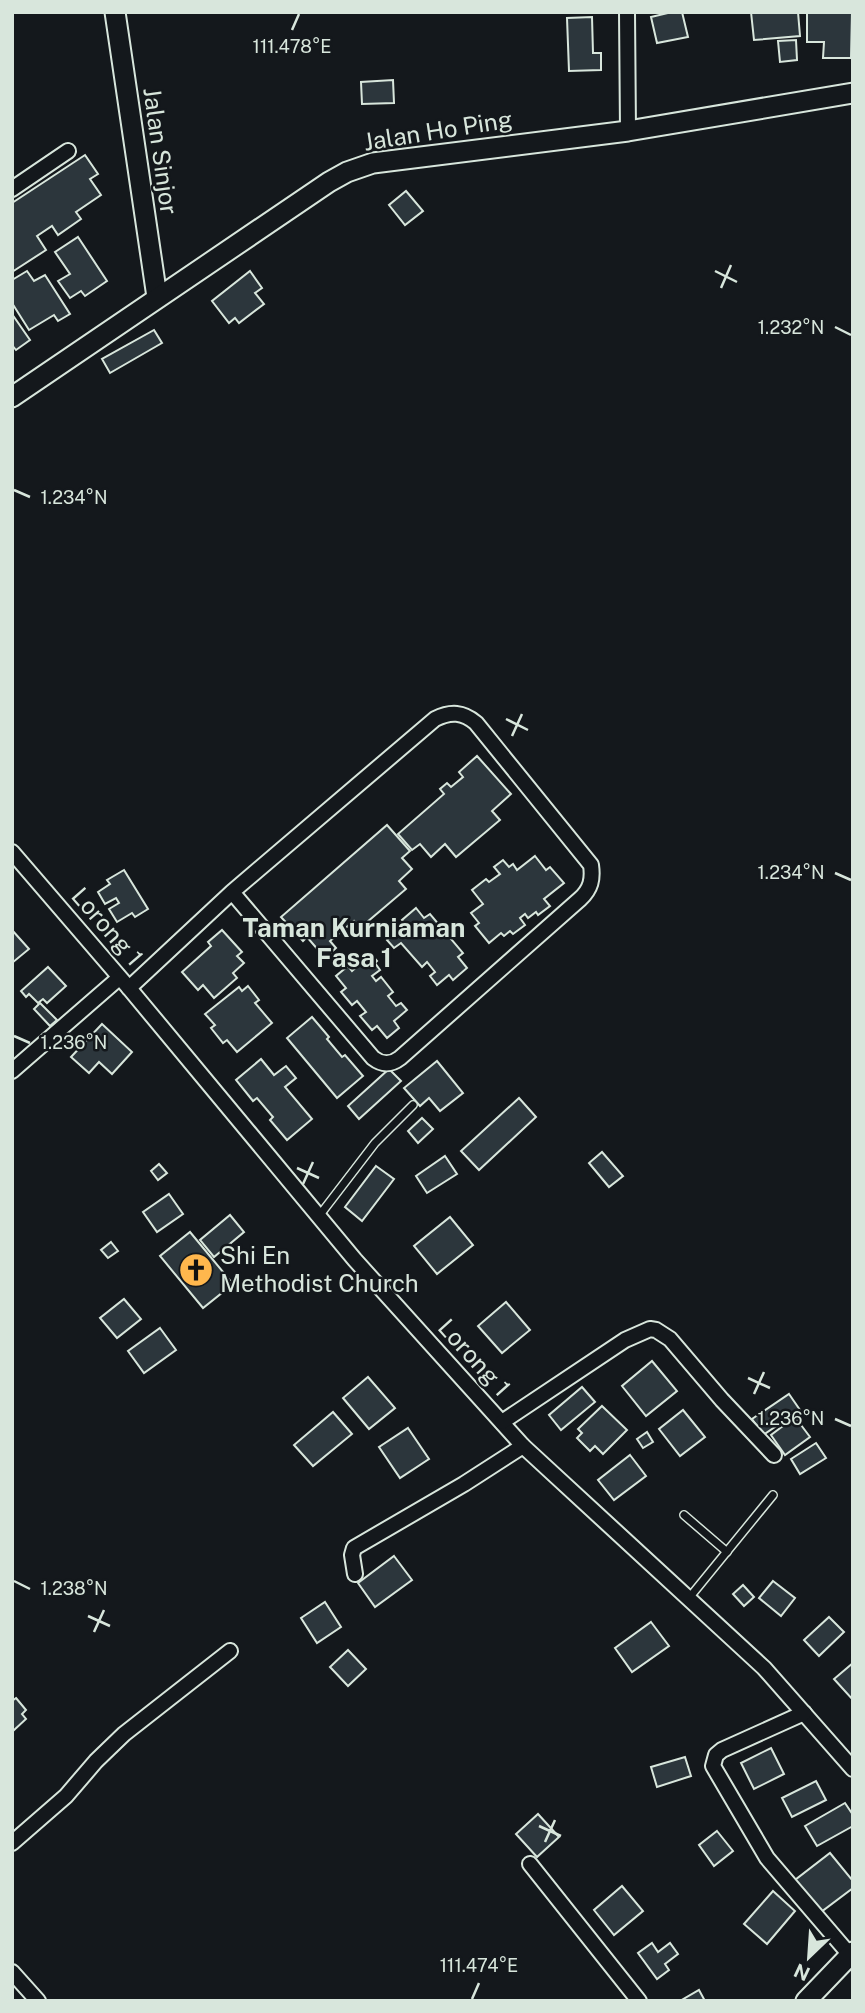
<svg xmlns="http://www.w3.org/2000/svg" width="865" height="2013" font-family="'Public Sans',sans-serif">
<rect width="100%" height="100%" fill="#14181c"/>
<g fill="#2c363c" stroke="#d8e6dc" stroke-width="2">
<polygon points="672,12 682,12 688,37 657,43 651,17"/>
<polygon points="751,12 798,12 800,36 754,40"/>
<polygon points="807,12 852,12 851,58 823,58 824,42 807,42"/>
<polygon points="592,17 593,53 601,53 601,70 569,71 567,18"/>
<polygon points="796,40 797,60 780,62 778,41"/>
<polygon points="393,80 394,103 362,104 361,82"/>
<polygon points="85,155 98,174 90,179 101,195 76,212 81,219 58,235 52,226 37,236 46,250 12,272 12,203"/>
<polygon points="406,191 423,211 405,225 389,205"/>
<polygon points="78,237 107,281 85,296 81,291 70,298 58,281 70,274 55,252"/>
<polygon points="27,271 34,281 45,275 70,314 58,321 54,315 29,330 12,303 12,280"/>
<polygon points="250,271 262,288 255,293 264,304 239,323 235,318 229,323 212,301"/>
<polygon points="12,314 30,340 16,350 12,345"/>
<polygon points="154,330 162,343 110,373 102,359"/>
<polygon points="477,756 511,794 492,811 500,820 456,857 445,844 431,857 420,844 412,850 398,834 444,794 440,789 447,783 451,787 463,777 459,772"/>
<polygon points="387,825 410,851 402,858 412,869 399,881 406,889 360,928 354,921 330,941 336,948 325,958 307,937 303,941 281,917"/>
<polygon points="535,856 546,870 550,867 564,883 544,899 550,906 538,915 536,912 528,918 525,914 520,918 525,925 513,934 510,931 504,936 501,933 489,943 475,926 479,923 471,913 483,904 472,890 486,879 489,882 500,874 494,867 503,860 509,867 513,864 517,870"/>
<polygon points="124,870 148,909 135,917 132,913 117,922 109,909 119,903 116,898 105,904 98,892 110,884 107,880"/>
<polygon points="416,908 424,918 430,914 463,953 458,957 467,968 453,980 449,975 437,985 430,976 435,972 427,962 422,967 401,943 394,948 387,940 405,924 402,920"/>
<polygon points="12,930 29,949 12,963"/>
<polygon points="222,930 242,952 237,956 244,963 233,973 237,978 214,998 203,985 198,990 182,972 211,946 208,942"/>
<polygon points="371,954 377,961 375,963 380,970 372,976 376,981 381,977 393,992 388,996 396,1006 401,1003 407,1010 394,1021 399,1028 387,1038 377,1026 372,1030 360,1016 366,1012 357,1001 352,1005 341,992 346,988 336,976 348,966 352,971"/>
<polygon points="48,967 66,986 47,1003 43,999 38,1003 29,994 26,997 21,991"/>
<polygon points="248,986 259,1000 255,1003 272,1023 237,1052 227,1040 223,1043 211,1028 215,1025 205,1014 239,987 242,991"/>
<polygon points="40,1003 57,1020 50,1026 34,1009"/>
<polygon points="312,1017 329,1037 327,1039 342,1057 345,1055 363,1076 337,1098 287,1038"/>
<polygon points="102,1024 132,1052 112,1074 99,1062 89,1073 71,1057"/>
<polygon points="261,1059 274,1075 286,1066 296,1078 285,1087 312,1119 287,1140 270,1120 273,1117 257,1098 253,1101 236,1080"/>
<polygon points="437,1061 463,1093 440,1111 429,1098 420,1106 404,1088"/>
<polygon points="389,1069 401,1081 359,1119 348,1106"/>
<polygon points="519,1098 536,1117 479,1170 461,1151"/>
<polygon points="422,1118 433,1129 418,1143 408,1131"/>
<polygon points="602,1152 623,1176 609,1187 589,1163"/>
<polygon points="445,1156 457,1174 427,1193 416,1176"/>
<polygon points="159,1164 167,1173 158,1180 151,1171"/>
<polygon points="376,1166 394,1179 362,1221 345,1207"/>
<polygon points="169,1194 183,1214 157,1232 143,1212"/>
<polygon points="230,1215 244,1232 214,1257 200,1240"/>
<polygon points="450,1217 473,1245 437,1274 414,1246"/>
<polygon points="190,1232 233,1284 203,1308 160,1256"/>
<polygon points="111,1242 118,1251 108,1258 101,1250"/>
<polygon points="124,1299 141,1319 117,1338 100,1318"/>
<polygon points="506,1302 530,1330 502,1353 478,1326"/>
<polygon points="160,1328 176,1350 144,1373 128,1351"/>
<polygon points="652,1361 677,1391 646,1416 622,1386"/>
<polygon points="368,1377 395,1408 369,1429 343,1398"/>
<polygon points="582,1387 595,1402 561,1430 549,1415"/>
<polygon points="789,1394 800,1410 763,1435 752,1419"/>
<polygon points="602,1406 627,1430 603,1454 595,1446 590,1451 577,1438 582,1433 578,1429"/>
<polygon points="683,1410 705,1437 680,1456 659,1429"/>
<polygon points="333,1412 352,1434 313,1466 294,1445"/>
<polygon points="795,1417 810,1437 785,1455 771,1435"/>
<polygon points="408,1428 429,1459 400,1478 379,1447"/>
<polygon points="647,1432 653,1442 643,1448 637,1439"/>
<polygon points="816,1443 826,1458 800,1474 791,1459"/>
<polygon points="630,1455 646,1476 614,1500 598,1480"/>
<polygon points="394,1556 412,1580 375,1607 358,1583"/>
<polygon points="773,1581 795,1598 781,1616 759,1598"/>
<polygon points="743,1585 754,1597 744,1606 733,1594"/>
<polygon points="325,1602 341,1627 317,1643 301,1618"/>
<polygon points="829,1617 844,1632 819,1656 804,1640"/>
<polygon points="651,1622 669,1646 632,1672 615,1648"/>
<polygon points="348,1650 366,1669 348,1686 330,1667"/>
<polygon points="853,1663 853,1700 834,1679"/>
<polygon points="16,1698 26,1710 22,1714 26,1719 13,1731 12,1701"/>
<polygon points="771,1748 784,1774 754,1789 741,1763"/>
<polygon points="685,1757 691,1776 657,1787 651,1767"/>
<polygon points="816,1781 826,1800 792,1817 782,1798"/>
<polygon points="845,1803 853,1815 853,1826 817,1846 805,1826"/>
<polygon points="538,1814 559,1837 537,1857 516,1834"/>
<polygon points="717,1831 733,1851 714,1866 699,1845"/>
<polygon points="830,1853 853,1881 853,1888 821,1912 795,1880"/>
<polygon points="622,1886 643,1911 614,1935 594,1910"/>
<polygon points="773,1891 795,1911 767,1944 744,1924"/>
<polygon points="652,1943 658,1952 670,1943 678,1954 665,1964 669,1970 657,1979 638,1953"/>
<polygon points="699,1990 705,2001 680,2001"/>
</g>
<g fill="none" stroke-linecap="round" stroke-linejoin="round">
<g stroke="#d8e6dc" stroke-width="10">
<g id="lane">
<polyline points="319,1216 375,1143 413,1105"/>
<polyline points="684,1515 727,1552"/>
<polyline points="689,1598 773,1495"/>
</g>
</g>
<g stroke="#d8e6dc" stroke-width="18">
<g id="street">
<polyline points="627,12 628,131"/>
<polyline points="12,189 68,151"/>
<polyline points="12,852 129,988 355,1260 523,1446 764,1668 853,1769"/>
<path d="M129,988L232,892L435,719C451,711 463,712 476,723L591,865C593,879 591,889 580,899L400,1058C391,1065 382,1065 373,1058L232,892"/>
<polyline points="12,1071 119,978"/>
<polyline points="502,1422 625,1340 650,1329 656,1330 670,1339 722,1400 774,1455"/>
<polyline points="355,1574 352,1555 354,1548 464,1484 523,1446"/>
<polyline points="804,1713 722,1750 716,1755 713,1766 767,1858 850,1955"/>
<polyline points="12,1843 66,1796 96,1761 124,1734 230,1651"/>
<polyline points="530,1864 639,2001"/>
<polyline points="12,1972 38,2001"/>
</g>
</g>
<g stroke="#d8e6dc" stroke-width="23">
<g id="secondary">
<polyline points="115,12 157,297"/>
<polyline points="12,397 329,182 347,172 373,163 628,131 853,93"/>
<polyline points="806,2001 853,1952"/>
</g>
</g>
<use href="#lane" stroke="#14181c" stroke-width="7"/>
<use href="#street" stroke="#14181c" stroke-width="14"/>
<use href="#secondary" stroke="#14181c" stroke-width="19"/>
</g>
<path fill="none" stroke="#d8e6dc" stroke-width="2.5" d="M292,30L299,14M715,271L737,282M721,288L731,265M835,327L851,335M14,490L30,497M506,719L528,730M512,736L522,714M835,873L851,880M14,1036L30,1043M297,1168L319,1178M303,1184L313,1162M748,1378L770,1388M754,1394L764,1372M835,1419L851,1426M14,1581L30,1589M88,1616L110,1626M94,1632L104,1610M539,1826L561,1836M545,1842L555,1820M472,1999L479,1983"/>
<defs>
<g id="church-disc" transform="scale(1.75)"><circle r="9.5" fill="#ffb74d" stroke="#14181c"/><path d="M-1.2-6h2.4v3.5h3.3v2.4h-3.3V6h-2.4V-.1h-3.3v-2.4h3.3Z" fill="#111"/></g>
</defs>
<g fill-rule="evenodd">
<use href="#church-disc" x="196" y="1270"/>
</g>
<g text-anchor="middle" stroke-width="5" stroke-linejoin="round" paint-order="stroke">
<g font-size="24" fill="#d8e6dc" stroke="#14181c">
<text transform="translate(438 131) rotate(-9)" y="8">Jalan Ho Ping</text>
<text transform="translate(160 151) rotate(82)" y="8">Jalan Sinjor</text>
<text transform="translate(107 927) rotate(49)" y="8">Lorong 1</text>
<text transform="translate(474 1358) rotate(48)" y="8">Lorong 1</text>
</g>
<g font-size="24" fill="#d8e6dc" stroke="#14181c" text-anchor="start">
<text x="220" y="1264">Shi En<tspan x="220" dy="28">Methodist Church</tspan></text>
</g>
<g font-size="26" font-weight="bold" fill="#d8e6dc" stroke="#14181c">
<text x="354" y="937">Taman Kurniaman<tspan x="354" dy="30">Fasa 1</tspan></text>
</g>
</g>
<g font-size="18" text-anchor="middle" fill="#d8e6dc" stroke="#14181c" stroke-width="5" stroke-linejoin="round" paint-order="stroke">
<text x="292" y="53">111.478°E</text>
<text x="791" y="334">1.232°N</text>
<text x="74" y="504">1.234°N</text>
<text x="791" y="879">1.234°N</text>
<text x="74" y="1049">1.236°N</text>
<text x="791" y="1425">1.236°N</text>
<text x="74" y="1595">1.238°N</text>
<text x="479" y="1972">111.474°E</text>
</g>
<rect width="865" height="2013" fill="none" stroke="#d8e6dc" stroke-width="28"/>
<g transform="translate(809 1957) rotate(205)" stroke="#14181c" stroke-width="5" paint-order="stroke">
<path d="M0-5L12 26L0 18L-12 26Z" fill="#d8e6dc"/>
<text y="-10" font-size="19" font-weight="bold" text-anchor="middle" fill="#d8e6dc">N</text>
</g>
</svg>
